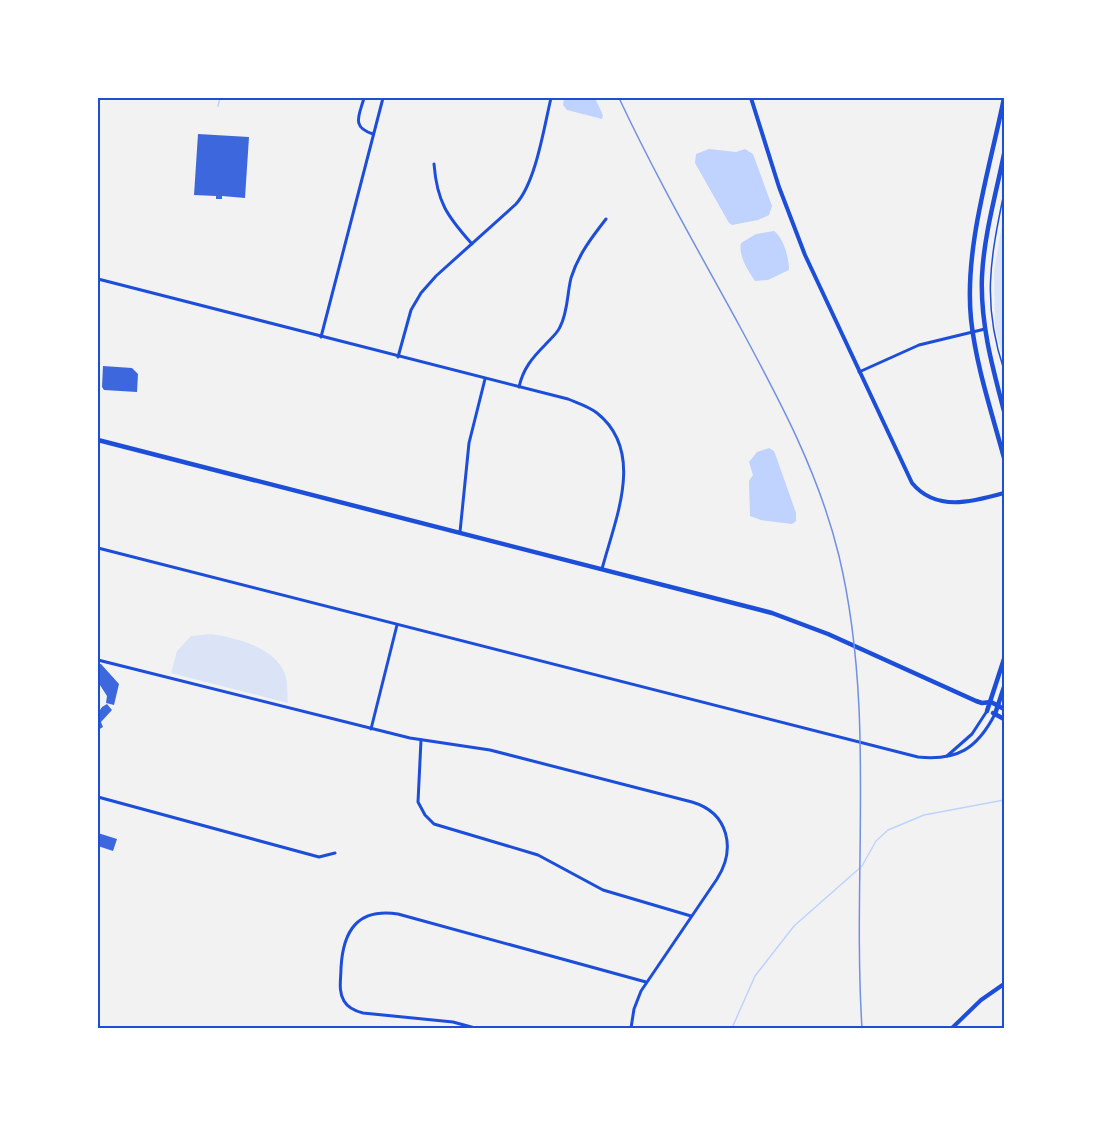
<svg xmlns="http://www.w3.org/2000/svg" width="1102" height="1126" font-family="Montserrat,sans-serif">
<rect width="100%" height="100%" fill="#f2f2f2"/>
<g fill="#dbe4f7">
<polygon points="1004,211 1004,363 995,326 994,272"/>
<path d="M211,634C237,638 275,647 285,674C288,683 287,694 288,703L171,673L177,651L191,636Z"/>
</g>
<g fill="#bfd3fe">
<polygon points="564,98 595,98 603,115 602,119 567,110 563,105"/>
<polygon points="709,149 736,152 745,149 753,154 772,206 769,215 758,220 732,225 729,223 695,163 696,154"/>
<path d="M774,231C784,238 789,259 789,270L768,280L755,281C748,271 738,255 741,243L756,234Z"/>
<polygon points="769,448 774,451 777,459 796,513 796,521 792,524 761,520 750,516 749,481 753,475 749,462 757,452"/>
</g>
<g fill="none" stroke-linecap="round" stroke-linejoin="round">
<g stroke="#bfd3fe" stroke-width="1.5">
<polyline points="218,106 220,98"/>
<polyline points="732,1028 755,976 794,926 862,866 876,841 888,830 924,815 1004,800"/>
</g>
</g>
<g fill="#3d67dc">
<polygon points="198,134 249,137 245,198 222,196 222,199 216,199 216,196 194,195"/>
<polygon points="103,366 132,368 138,374 137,392 104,390 102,387"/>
<polygon points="98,664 101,664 119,684 114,705 106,703 107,696 98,682"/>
<polygon points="107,704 112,710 101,722 103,727 98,730 98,713 102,707"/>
<polygon points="98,833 117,839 113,851 98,846"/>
</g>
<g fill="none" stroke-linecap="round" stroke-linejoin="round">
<path stroke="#1d4ed8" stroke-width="1.5" d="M1004,193C990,260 982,304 1004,370"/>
<g stroke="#1d4ed8" stroke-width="3">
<path d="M364,98C359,116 351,127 373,134"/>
<path d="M434,164C437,202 447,216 472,244"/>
<path d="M98,279L568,399C577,403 588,406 597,413C646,452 615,519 602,569"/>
<polyline points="321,337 383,98"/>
<path d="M398,357L411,310L421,293L436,276L516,204C536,182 544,127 551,98"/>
<polyline points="859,372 919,345 985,329"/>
<path d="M519,387C523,369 532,358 545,345C550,339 557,334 560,327C568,312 567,294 571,278C578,255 592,237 606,219"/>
<polyline points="460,532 469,443 485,379"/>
<path d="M98,548L918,757C957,761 977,749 995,714"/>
<path d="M98,660L410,738L490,750L692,802C729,813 736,849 717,879L641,991L634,1009L631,1028"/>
<polyline points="371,729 397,625"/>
<polyline points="421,740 418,802 425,815 434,824 538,855 603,890 691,916"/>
<polyline points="947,756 972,734 987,711"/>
<polyline points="98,797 319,857 335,853"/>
<path d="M475,1028L453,1022L363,1013C355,1011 348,1008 344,1001C338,991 341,979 341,968C343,931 357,908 398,914L646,982"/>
</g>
<g stroke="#1d4ed8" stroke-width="4">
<path d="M751,98L779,187L805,255L912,483C936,512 972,502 1004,493"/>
<polyline points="952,1028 981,1000 1004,984"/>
</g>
<g stroke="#1d4ed8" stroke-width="4.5">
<path d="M1004,98C990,168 964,248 971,319C976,366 992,413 1004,458"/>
<path d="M1004,154C996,194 984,235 982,276C980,322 992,366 1004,411"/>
<polyline points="98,440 772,613 828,634 976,701 982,703 991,702"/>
<polyline points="991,702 1004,709"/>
<polyline points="987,711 1004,659"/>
<polyline points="993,713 1004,719"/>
<polyline points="995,714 1004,687"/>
</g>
<path stroke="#7290e2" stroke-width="1.5" d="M619,98C655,175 698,250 739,325C779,399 819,473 839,556C876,711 852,871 862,1028"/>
</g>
<rect width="1102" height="1126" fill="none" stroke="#ffffff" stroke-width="198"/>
<rect x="99" y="99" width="904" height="928" fill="none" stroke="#1d4ed8" stroke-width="2"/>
</svg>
